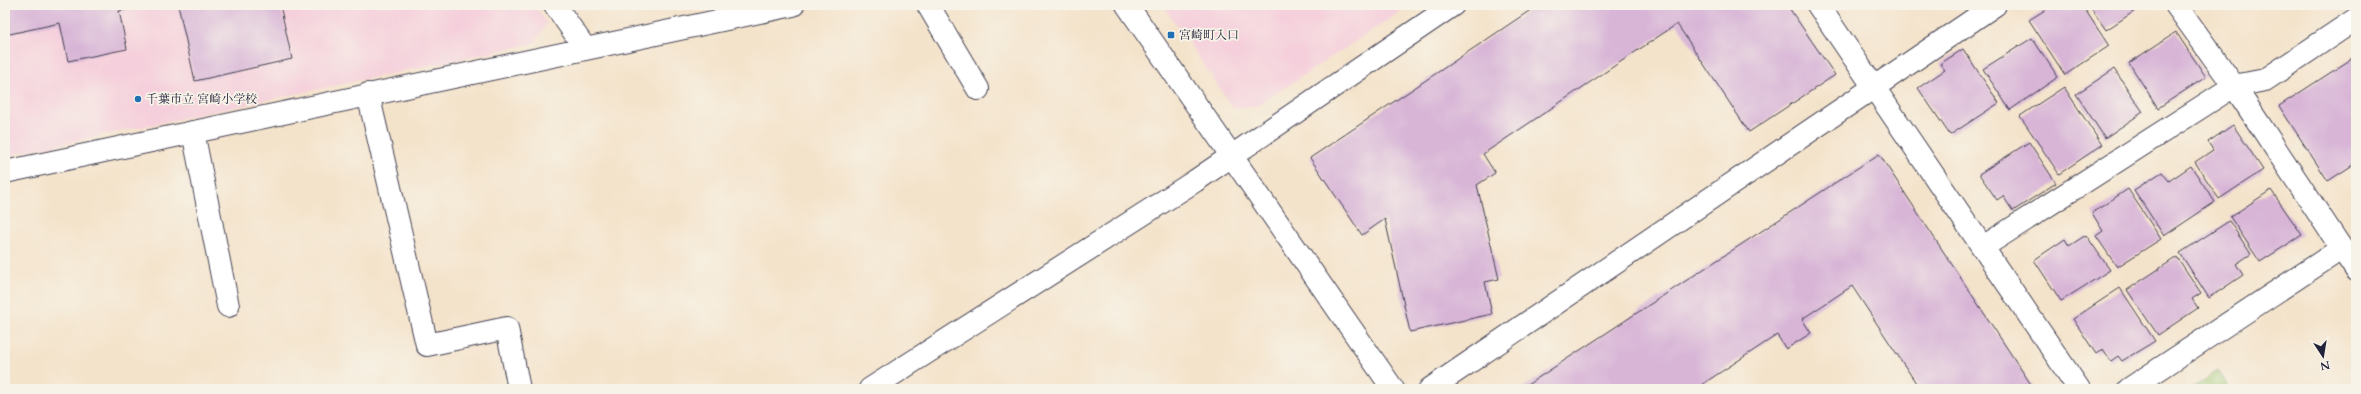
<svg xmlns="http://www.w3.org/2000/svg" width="2361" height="394" font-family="Cardo,'Noto Serif JP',serif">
<rect width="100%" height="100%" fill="#f7f3e8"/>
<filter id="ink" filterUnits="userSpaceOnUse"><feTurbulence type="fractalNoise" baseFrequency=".025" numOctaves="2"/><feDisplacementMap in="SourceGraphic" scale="8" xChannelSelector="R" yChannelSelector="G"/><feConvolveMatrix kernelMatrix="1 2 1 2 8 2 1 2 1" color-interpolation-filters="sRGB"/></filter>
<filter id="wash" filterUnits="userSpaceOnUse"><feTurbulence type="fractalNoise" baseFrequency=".012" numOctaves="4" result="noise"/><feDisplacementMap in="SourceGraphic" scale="16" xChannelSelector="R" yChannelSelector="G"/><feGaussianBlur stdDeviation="0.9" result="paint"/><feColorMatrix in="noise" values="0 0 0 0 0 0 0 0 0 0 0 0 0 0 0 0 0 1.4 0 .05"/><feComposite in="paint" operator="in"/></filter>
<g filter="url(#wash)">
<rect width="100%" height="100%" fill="#f4e3cb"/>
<g fill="#f5cfdb">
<polygon points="5,5 534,5 547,23 535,43 5,156"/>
<polygon points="1163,5 1411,5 1255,107 1233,108"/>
</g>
<polygon fill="#9ec671" stroke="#607456" points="2218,371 2230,389 2191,389"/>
<g id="blocks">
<g fill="#d8b5d7">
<polygon points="5,5 145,5 145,6 119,11 127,49 68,61 60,23 5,35"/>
<polygon points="178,5 280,5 292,59 195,81"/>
<polygon points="1538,5 1787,5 1835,75 1749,132 1677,24 1483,154 1495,173 1477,185 1499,279 1485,282 1492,314 1410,332 1385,219 1362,235 1310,158"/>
<polygon points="2053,5 2082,5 2109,46 2065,75 2029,20"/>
<polygon points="2089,5 2144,5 2106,30"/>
<polygon points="2176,32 2206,77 2158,108 2129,63"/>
<polygon points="2032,38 2058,77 2010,110 1983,69"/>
<polygon points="1963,49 1999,103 1950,135 1918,88 1945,70 1940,64"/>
<polygon points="2356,56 2356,163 2328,181 2279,106"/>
<polygon points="2114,69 2143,112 2105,138 2076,94"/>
<polygon points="2064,87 2102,145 2059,174 2020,116"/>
<polygon points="2233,125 2263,170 2219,199 2195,162 2213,150 2208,142"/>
<polygon points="2029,142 2056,183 2013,211 2003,196 1997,200 1979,174"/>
<polygon points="1879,154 2034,389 1920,389 1852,286 1802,319 1811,333 1786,349 1777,335 1695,389 1521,389"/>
<polygon points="2191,166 2215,202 2164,236 2134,190 2162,172 2169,181"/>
<polygon points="2128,189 2161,239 2117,267 2096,236 2103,231 2092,213"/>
<polygon points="2271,190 2302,235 2260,262 2230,217"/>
<polygon points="2229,221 2251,254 2236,264 2243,275 2209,298 2180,253"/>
<polygon points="2086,235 2110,270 2061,301 2034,260 2065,239 2069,246"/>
<polygon points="2177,257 2201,293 2192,299 2198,308 2158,335 2127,290"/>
<polygon points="2120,288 2155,341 2122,361 2118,356 2111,361 2103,349 2096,354 2073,319"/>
</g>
</g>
</g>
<g filter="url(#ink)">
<use href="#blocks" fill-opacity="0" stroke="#423f51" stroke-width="1"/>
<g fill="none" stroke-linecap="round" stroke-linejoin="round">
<g stroke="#423f51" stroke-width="24">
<g id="minor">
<polyline points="555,5 585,48"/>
<polyline points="928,5 978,89"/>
<polyline points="1127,5 1393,389"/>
<polyline points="1818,5 2079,389"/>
<polyline points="2176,5 2234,86 2356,270"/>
<polyline points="368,94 427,345 507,328 519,389"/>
<polyline points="193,132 228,306"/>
<polyline points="5,172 793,5"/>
<polyline points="1983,247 2234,86 2265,80 2356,19"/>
<polyline points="870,389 1195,181 1453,5"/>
<polyline points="1430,389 1995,5"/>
<polyline points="2129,389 2341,249"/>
</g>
</g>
<use href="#minor" stroke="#fff" stroke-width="22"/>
</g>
</g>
<g fill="#1f6fb2" stroke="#f7f3e8" stroke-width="1.5">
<rect x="1167" y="31" width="8" height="8" rx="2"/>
<circle cx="138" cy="99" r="4"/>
</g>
<g text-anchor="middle" stroke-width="3.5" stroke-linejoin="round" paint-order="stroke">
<g font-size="12" fill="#22223b" stroke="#f7f3e8" text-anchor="start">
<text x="1179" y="39">宮崎町入口</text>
<text x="146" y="103">千葉市立 宮崎小学校</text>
</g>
</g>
<rect width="2361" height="394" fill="none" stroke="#f7f3e8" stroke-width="20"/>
<g transform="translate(2323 356) rotate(168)" stroke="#f7f3e8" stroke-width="3" paint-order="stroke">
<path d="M0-3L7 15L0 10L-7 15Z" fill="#22223b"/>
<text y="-6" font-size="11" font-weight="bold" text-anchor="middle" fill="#22223b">N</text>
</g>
</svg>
